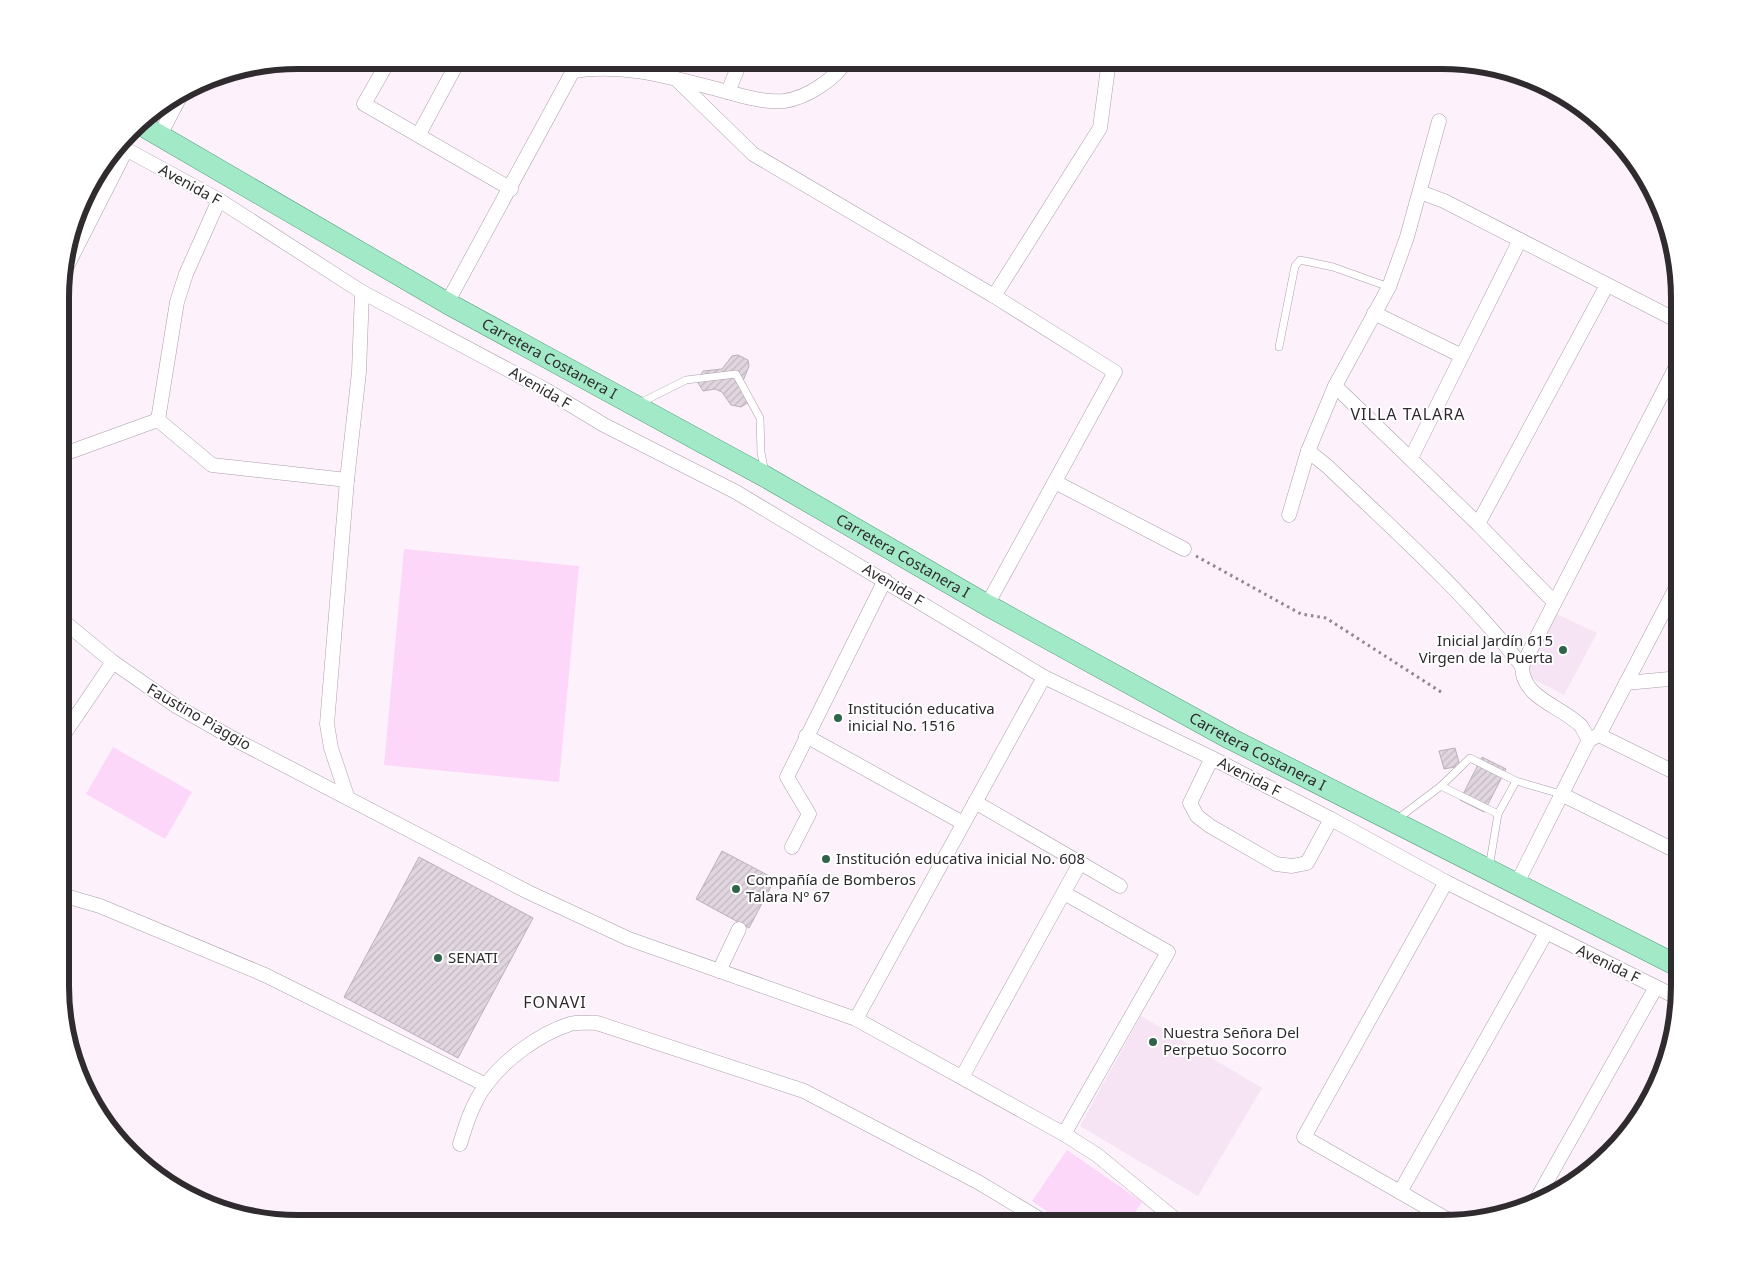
<svg xmlns="http://www.w3.org/2000/svg" width="1740" height="1284" font-family="'Noto Sans',sans-serif">
<defs>
<pattern id="building-hatch" width="6" height="6" patternUnits="userSpaceOnUse" patternTransform="scale(1.25)"><rect width="6" height="6" fill="#e1d6e0"/><path d="M-1 1l2-2M0 6l6-6M5 7l2-2" fill="none" stroke="#c1b8c0"/></pattern>
</defs>
<rect width="100%" height="100%" fill="#fdf1fc"/>
<g fill="#f6e4f4">
<polygon points="1557,614 1597,633 1564,695 1531,678 1529,666"/>
<polygon points="1141,1016 1262,1088 1198,1196 1080,1126"/>
</g>
<g fill="#fcd7f9">
<polygon points="404,549 579,566 559,782 384,765"/>
<polygon points="113,747 192,792 165,839 86,794"/>
<polygon points="1067,1150 1142,1202 1127,1224 1065,1224 1032,1201"/>
</g>
<g fill="url(#building-hatch)" stroke="#bbb1ba">
<polygon points="738,355 748,360 749,366 743,381 749,402 741,407 731,405 722,392 715,389 703,391 697,381 703,371 722,369 732,356"/>
<polygon points="1455,748 1460,766 1444,769 1439,751"/>
<polygon points="1482,757 1506,769 1484,812 1460,800"/>
<polygon points="722,851 775,879 749,928 696,899"/>
<polygon points="419,857 533,918 458,1058 344,997"/>
</g>
<g fill="none" stroke-linecap="round" stroke-linejoin="round">
<g stroke="#aa9fa9" stroke-width="8">
<g id="service">
<polyline points="1279,347 1295,266 1300,260 1333,267 1389,287"/>
<polyline points="640,403 686,380 736,374 760,418 761,453 765,472"/>
<polyline points="1441,786 1470,758 1516,781"/>
<polyline points="1498,814 1516,781 1561,794"/>
<polyline points="1396,820 1441,786 1498,814 1489,868"/>
</g>
</g>
<g stroke="#aa9fa9" stroke-width="15">
<g id="minor">
<polyline points="389,60 364,104 511,189"/>
<path d="M573,71C624,63 670,77 720,90C740,95 762,103 784,101C807,98 835,79 847,60"/>
<polyline points="676,79 753,154 994,296 1115,372 987,605"/>
<polyline points="728,92 741,60"/>
<polyline points="419,134 459,60"/>
<polyline points="160,135 182,93"/>
<polyline points="120,146 219,200 362,292 546,390 604,425 736,492 1044,677 1212,758 1331,819 1446,882 1680,999"/>
<polyline points="1420,192 1444,201 1680,322"/>
<polyline points="62,276 126,150"/>
<polyline points="994,296 1100,128 1109,60"/>
<polyline points="447,303 579,60"/>
<polyline points="1374,313 1462,356"/>
<polyline points="1335,386 1478,524 1554,602"/>
<polyline points="158,420 177,302 186,274 219,200"/>
<path d="M1308,451L1327,466C1394,530 1465,593 1522,666"/>
<polyline points="62,457 64,454 158,420 212,465 347,480"/>
<polyline points="1411,458 1520,240"/>
<polyline points="1055,482 1184,549"/>
<polyline points="1289,515 1308,451 1335,386 1389,287 1407,237 1439,121"/>
<polyline points="1478,524 1607,285"/>
<polyline points="62,620 113,662 176,706 234,739 528,892 629,939 856,1019 1064,1134 1097,1155 1181,1224"/>
<polyline points="1626,683 1680,678"/>
<polyline points="1599,735 1680,775"/>
<polyline points="806,736 963,823"/>
<polyline points="62,737 113,662"/>
<path d="M1589,740C1586,736 1584,730 1581,726C1562,706 1522,699 1522,666L1680,359"/>
<polyline points="1212,758 1190,803 1197,816 1210,826 1276,864 1292,866 1307,863 1331,819"/>
<polyline points="1561,794 1680,853"/>
<polyline points="347,796 331,748 327,724 347,480 359,372 362,292"/>
<polyline points="975,802 1120,886"/>
<polyline points="792,847 809,814 787,777 885,580"/>
<polyline points="1446,882 1304,1137 1452,1222"/>
<polyline points="1516,885 1589,740 1599,735 1680,580"/>
<polyline points="1064,893 1168,952 1064,1134"/>
<polyline points="62,895 100,906 265,975 486,1085"/>
<polyline points="719,971 739,929"/>
<polyline points="856,1019 1044,677"/>
<polyline points="962,1077 1080,863"/>
<path d="M460,1144C466,1124 473,1102 486,1085C505,1059 539,1034 570,1024C578,1022 588,1023 597,1023L804,1091L978,1182L1048,1224"/>
<polyline points="1400,1192 1546,933"/>
<polyline points="1535,1202 1656,987"/>
</g>
</g>
<g stroke="#519e79" stroke-width="22">
<g id="primary">
<path id="s1" d="M138,123L447,303L766,477L987,605L1229,738L1680,967"/>
</g>
</g>
<polyline stroke="#8f878e" stroke-width="3" stroke-dasharray="2.5 4" stroke-linecap="butt" points="1196,556 1301,614 1326,618 1441,692"/>
<use href="#service" stroke="#fff" stroke-width="7"/>
<use href="#minor" stroke="#fff" stroke-width="14"/>
<use href="#primary" stroke="#a2eac7" stroke-width="21"/>
</g>
<g fill="#2f6449" stroke="#fff" stroke-width="2">
<circle cx="1563" cy="650" r="5"/>
<circle cx="838" cy="718" r="5"/>
<circle cx="826" cy="859" r="5"/>
<circle cx="736" cy="889" r="5"/>
<circle cx="438" cy="958" r="5"/>
<circle cx="1153" cy="1042" r="5"/>
</g>
<g text-anchor="middle" stroke-width="4" stroke-linejoin="round" paint-order="stroke">
<g font-size="15" fill="#2f2b2f" stroke="#fff">
<text transform="translate(190 185) rotate(29)" y="5">Avenida F</text>
<text dy="5" stroke="none"><textPath href="#s1" startOffset="474">Carretera Costanera I</textPath></text>
<text transform="translate(540 388) rotate(30)" y="5">Avenida F</text>
<text dy="5" stroke="none"><textPath href="#s1" startOffset="879">Carretera Costanera I</textPath></text>
<text transform="translate(893 585) rotate(31)" y="5">Avenida F</text>
<text transform="translate(199 717) rotate(30)" y="5">Faustino Piaggio</text>
<text dy="5" stroke="none"><textPath href="#s1" startOffset="1284">Carretera Costanera I</textPath></text>
<text transform="translate(1249 777) rotate(27)" y="5">Avenida F</text>
<text transform="translate(1608 964) rotate(26)" y="5">Avenida F</text>
</g>
<g font-size="15" fill="#2f2b2f" stroke="#fff" text-anchor="start">
<text x="1553" y="646" text-anchor="end">Inicial Jardín 615<tspan x="1553" dy="17">Virgen de la Puerta</tspan></text>
<text x="848" y="714">Institución educativa<tspan x="848" dy="17">inicial No. 1516</tspan></text>
<text x="836" y="864">Institución educativa inicial No. 608</text>
<text x="746" y="885">Compañía de Bomberos<tspan x="746" dy="17">Talara Nº 67</tspan></text>
<text x="448" y="963">SENATI</text>
<text x="1163" y="1038">Nuestra Señora Del<tspan x="1163" dy="17">Perpetuo Socorro</tspan></text>
</g>
<g font-size="16" letter-spacing="1" fill="#312830" stroke="#fff">
<text x="1408" y="420">VILLA TALARA</text>
<text x="555" y="1008">FONAVI</text>
</g>
</g>
<path d="M0 0H1740V1284H0ZM298 69H1442A229 229 0 0 1 1671 298V986A229 229 0 0 1 1442 1215H298A229 229 0 0 1 69 986V298A229 229 0 0 1 298 69Z" fill="#fff" fill-rule="evenodd"/>
<path fill="none" stroke="#2f2b2f" stroke-width="6" d="M298 69H1442A229 229 0 0 1 1671 298V986A229 229 0 0 1 1442 1215H298A229 229 0 0 1 69 986V298A229 229 0 0 1 298 69Z"/>
</svg>
